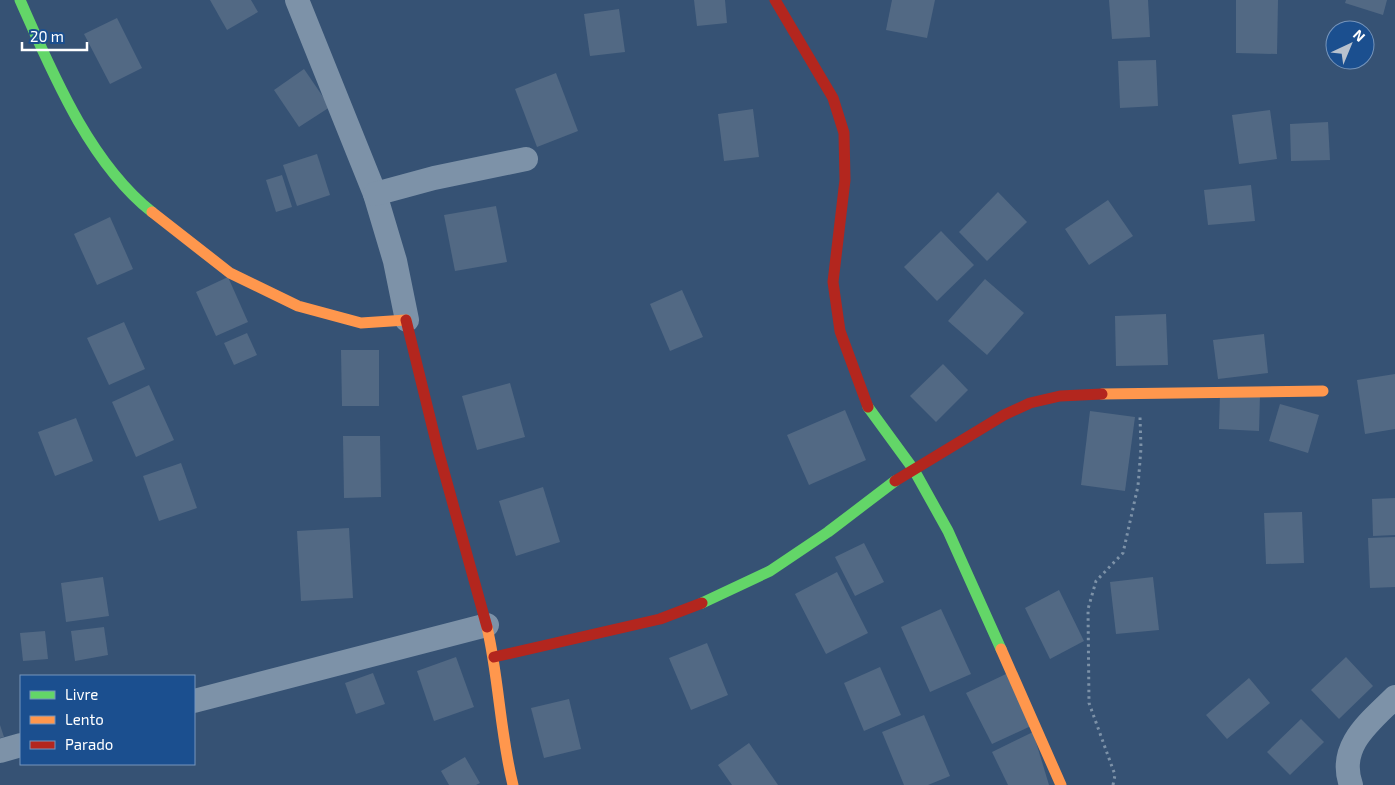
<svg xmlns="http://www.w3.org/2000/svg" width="1395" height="785" font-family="'Exo 2',sans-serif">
<rect width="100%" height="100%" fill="#365274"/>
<g fill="#526984">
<polygon points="210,0 251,0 258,12 227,30"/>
<polygon points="694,0 725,0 727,23 697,26"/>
<polygon points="892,0 935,0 927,38 886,30"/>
<polygon points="1109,0 1148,0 1150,37 1112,39"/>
<polygon points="1236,0 1278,0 1277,54 1236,53"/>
<polygon points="1346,0 1387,0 1383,15 1345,3"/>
<polygon points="619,9 625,52 590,56 584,14"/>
<polygon points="117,18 142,68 110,84 84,34"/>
<polygon points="1156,60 1158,106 1120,108 1118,61"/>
<polygon points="304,69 330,107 299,127 274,90"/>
<polygon points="556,73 578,131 537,147 515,89"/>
<polygon points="753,109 759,157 724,161 718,114"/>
<polygon points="1270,110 1277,159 1239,164 1232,115"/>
<polygon points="1328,122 1330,160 1291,161 1290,124"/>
<polygon points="317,154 330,195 297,206 283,165"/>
<polygon points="282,175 292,207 276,212 266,180"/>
<polygon points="1251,185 1255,221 1208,225 1204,190"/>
<polygon points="998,192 1027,222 987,261 959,232"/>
<polygon points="1108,200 1133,236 1089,265 1065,229"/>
<polygon points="496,206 507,262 455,271 444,215"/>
<polygon points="110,217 133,269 97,285 74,234"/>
<polygon points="941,231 974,265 937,301 904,267"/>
<polygon points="228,277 248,322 216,336 196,292"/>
<polygon points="985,279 1024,313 987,355 948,321"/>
<polygon points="682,290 703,337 670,351 650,304"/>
<polygon points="1166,314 1168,365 1116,366 1115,316"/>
<polygon points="124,322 145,369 109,385 87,338"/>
<polygon points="247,333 257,355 234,365 224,343"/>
<polygon points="1264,334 1268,373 1218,379 1213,340"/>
<polygon points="341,350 379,350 379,406 342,406"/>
<polygon points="943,364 968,390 936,422 910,396"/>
<polygon points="1395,374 1395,429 1365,434 1357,380"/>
<polygon points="510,383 525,437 477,450 462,396"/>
<polygon points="149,385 174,440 136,457 112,402"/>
<polygon points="1220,394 1260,395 1259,431 1219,429"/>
<polygon points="1280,404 1319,415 1308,453 1269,441"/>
<polygon points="845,410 866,460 809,485 787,435"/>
<polygon points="1090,411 1135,417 1125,491 1081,485"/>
<polygon points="76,418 93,461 55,476 38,432"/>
<polygon points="343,436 380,436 381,497 344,498"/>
<polygon points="181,463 197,508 159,521 143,476"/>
<polygon points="543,487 560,542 516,556 499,501"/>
<polygon points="1395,498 1395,535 1373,536 1372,499"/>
<polygon points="1302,512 1304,563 1266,564 1264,513"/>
<polygon points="349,528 353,598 301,601 297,531"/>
<polygon points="1395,537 1395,587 1370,588 1368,538"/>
<polygon points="864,543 884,582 855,596 835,557"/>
<polygon points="837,572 868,633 826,654 795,594"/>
<polygon points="103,577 109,616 66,622 61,583"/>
<polygon points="1153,577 1159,630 1116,634 1110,582"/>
<polygon points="1059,590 1084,641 1050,659 1025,608"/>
<polygon points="941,609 971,674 930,692 901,627"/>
<polygon points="104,627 108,655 75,661 71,631"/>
<polygon points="45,631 48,659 23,661 20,633"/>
<polygon points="707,643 728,695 691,710 669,658"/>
<polygon points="456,657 474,707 434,721 417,671"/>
<polygon points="1346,657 1373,686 1339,719 1311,690"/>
<polygon points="880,667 901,715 864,731 844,683"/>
<polygon points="373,673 385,704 356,714 345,683"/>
<polygon points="1006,674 1031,726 992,744 966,693"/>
<polygon points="1249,678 1270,703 1227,739 1206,715"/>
<polygon points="569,699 581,749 544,758 531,708"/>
<polygon points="924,715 950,776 928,785 904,785 882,732"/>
<polygon points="1301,719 1324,742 1290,775 1267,752"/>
<polygon points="0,725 4,737 0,738"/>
<polygon points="1033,732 1049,785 1008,785 992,752"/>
<polygon points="749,743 778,785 732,785 718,765"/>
<polygon points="465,757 480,783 476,785 449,785 441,771"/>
</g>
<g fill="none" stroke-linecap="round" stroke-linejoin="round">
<polyline stroke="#7d92a8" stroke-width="3" stroke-dasharray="2.5 4" stroke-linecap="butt" points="1113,785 1115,775 1089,703 1088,609 1096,581 1123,553 1138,486 1141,448 1140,417"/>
<g stroke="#7d92a8" stroke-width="24">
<polyline points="297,0 375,194 395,261 407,320"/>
<polyline points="375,194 434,178 526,159"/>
<polyline points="194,701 487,625"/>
<polyline points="0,751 21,745"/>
<path d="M1351,785C1337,746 1370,722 1395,697"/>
</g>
<g stroke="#63d668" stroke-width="11">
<path d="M20,0C52,72 89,162 152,212"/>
<polyline points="868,407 914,470 948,531 1001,649"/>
<polyline points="702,603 770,571 828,532 895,481"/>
</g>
<g stroke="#ff974d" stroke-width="11">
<polyline points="152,212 230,273 298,306 361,323 406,320"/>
<polyline points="1102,394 1323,391"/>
<path d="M487,627C499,679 500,733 513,785"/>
<polyline points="1001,649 1061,785"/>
</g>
<g stroke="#b3261e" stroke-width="11">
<polyline points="775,0 833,98 844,133 845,180 833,282 840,331 868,407"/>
<polyline points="406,320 438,450 487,627"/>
<polyline points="895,481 1004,415 1030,403 1060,396 1102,394"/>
<polyline points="494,657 660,619 702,603"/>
</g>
</g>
<rect x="20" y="675" width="175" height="90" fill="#1b4f8f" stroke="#7695bc"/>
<rect x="30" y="691" width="25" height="8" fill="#63d668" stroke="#7695bc"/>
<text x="65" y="700" font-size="15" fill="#ffffff">Livre</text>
<rect x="30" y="716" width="25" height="8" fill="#ff974d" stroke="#7695bc"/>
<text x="65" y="725" font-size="15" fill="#ffffff">Lento</text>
<rect x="30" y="741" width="25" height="8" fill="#b3261e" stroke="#7695bc"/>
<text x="65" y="750" font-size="15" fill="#ffffff">Parado</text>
<g transform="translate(1350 45) rotate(44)"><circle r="24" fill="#1b4f8f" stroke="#7695bc"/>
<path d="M0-4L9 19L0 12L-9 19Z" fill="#b9c2ce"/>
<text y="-8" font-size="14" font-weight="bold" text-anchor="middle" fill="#ffffff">N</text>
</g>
<path d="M22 42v8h65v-8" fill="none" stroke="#ffffff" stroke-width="2.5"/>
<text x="30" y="42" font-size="15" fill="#ffffff" stroke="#1b4f8f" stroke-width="4" paint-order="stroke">20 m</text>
</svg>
